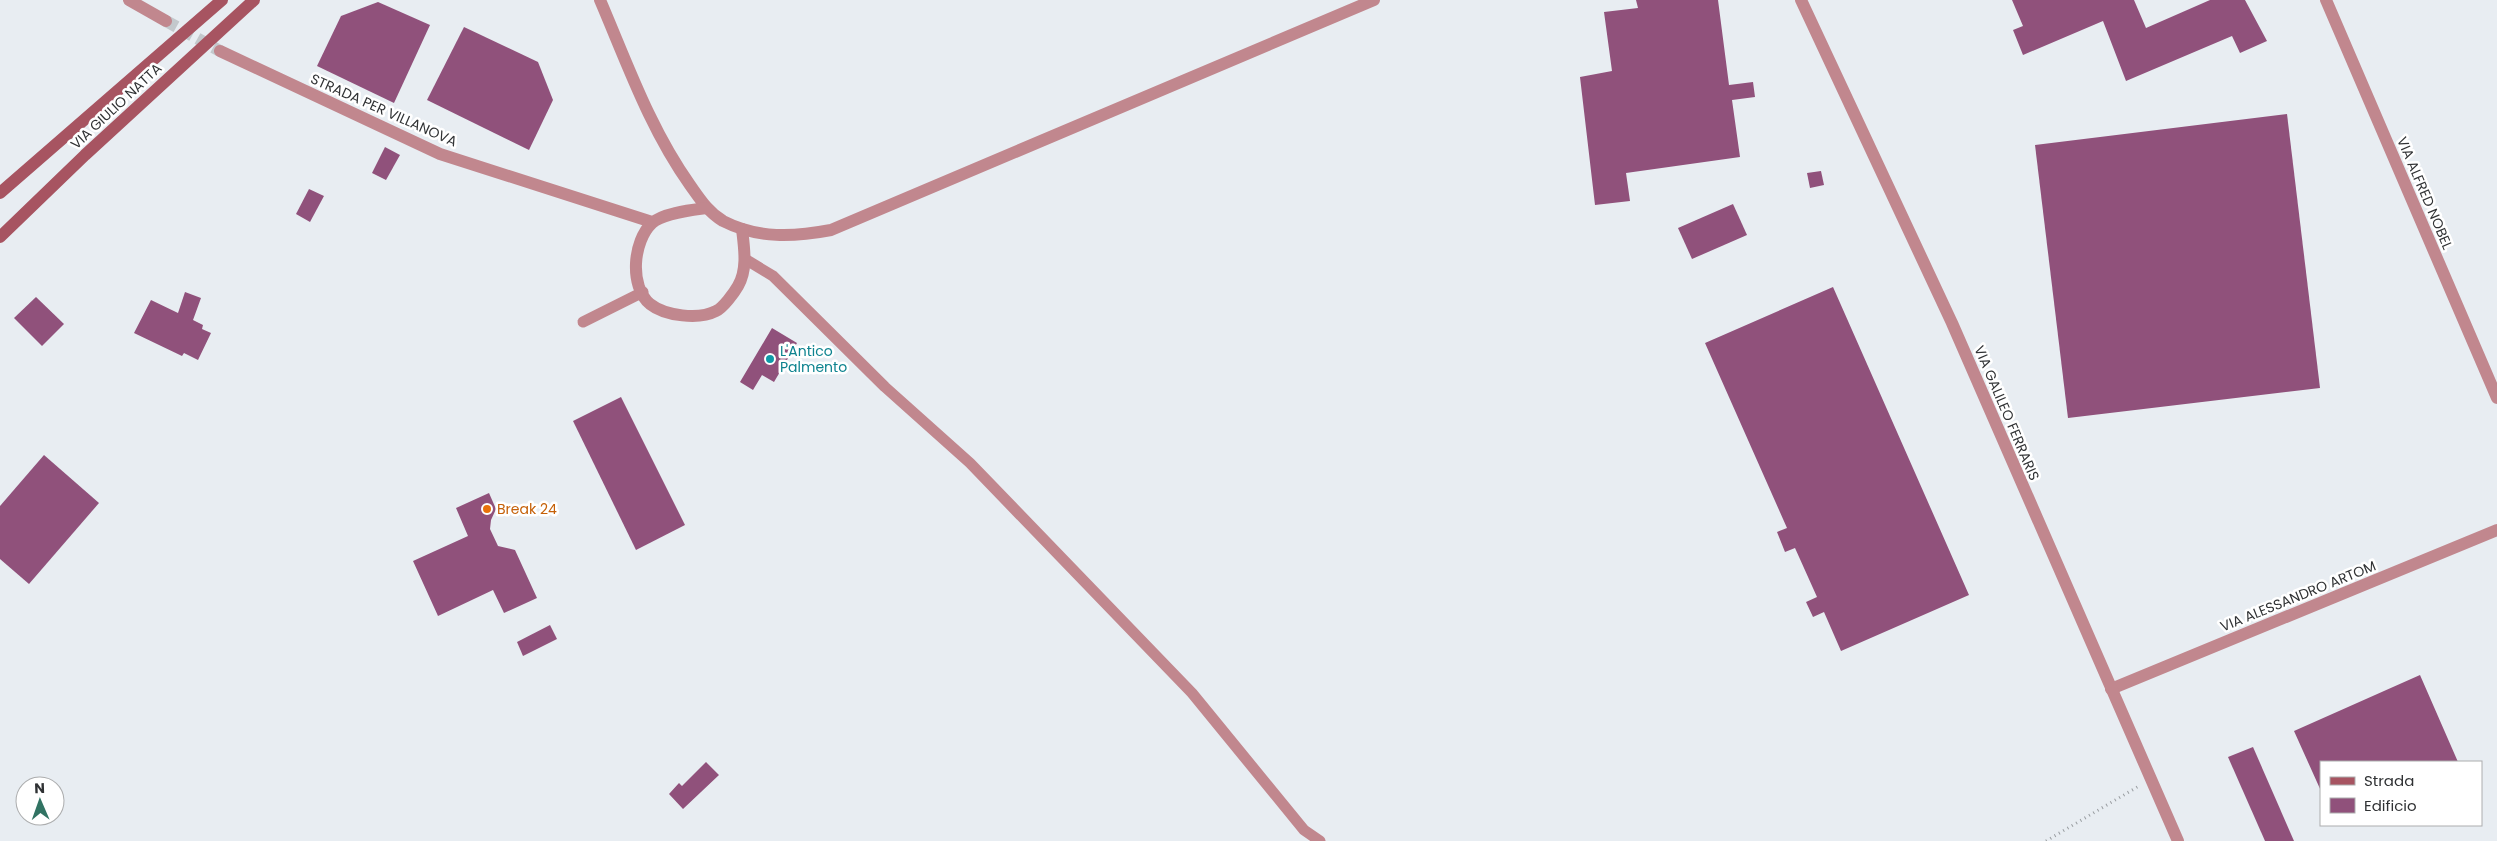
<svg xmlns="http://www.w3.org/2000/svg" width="2497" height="841" font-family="Poppins,sans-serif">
<rect width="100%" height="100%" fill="#e8edf2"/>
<g fill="#90517b">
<polygon points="1636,0 1718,0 1729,85 1753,82 1755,97 1732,100 1740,157 1626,173 1630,201 1595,205 1580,77 1612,71 1604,12 1638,8"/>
<polygon points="2012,0 2134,0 2146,28 2210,0 2245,0 2267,41 2240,53 2232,36 2126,81 2103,21 2023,55 2013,30 2023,26"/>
<polygon points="378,2 430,25 394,103 317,66 341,16"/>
<polygon points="464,27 538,62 553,100 529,150 427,100"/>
<polygon points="2287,114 2320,388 2068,418 2035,145"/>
<polygon points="385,147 400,155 386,180 372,173"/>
<polygon points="1821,171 1824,185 1810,188 1807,173"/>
<polygon points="309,189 324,196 310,222 296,214"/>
<polygon points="1733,204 1747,235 1692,259 1678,228"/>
<polygon points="1833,287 1969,595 1841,651 1824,612 1813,617 1806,602 1817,597 1795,548 1785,552 1777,532 1787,528 1705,343"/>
<polygon points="185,292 201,298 193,320 203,325 202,329 211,333 198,360 184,353 182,356 134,333 151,300 178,313"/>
<polygon points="36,297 64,324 42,346 14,318"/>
<polygon points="772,328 797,343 774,382 762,375 753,390 740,382"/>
<polygon points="621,397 685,525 636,550 573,421"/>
<polygon points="44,455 99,503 29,584 0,559 0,506"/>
<polygon points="489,493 496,509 491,520 490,529 498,546 515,550 537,598 504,613 493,590 438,616 413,561 468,536 456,508"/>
<polygon points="550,625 557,639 523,656 517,642"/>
<polygon points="2420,675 2458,762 2321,762 2321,791 2294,731"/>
<polygon points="2253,747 2294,841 2265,841 2228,757"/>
<polygon points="706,762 719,775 683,809 669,794 679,783 682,786"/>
</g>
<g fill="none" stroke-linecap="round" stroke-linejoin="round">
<polyline stroke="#c3c8cc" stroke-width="12" stroke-dasharray="12 6" stroke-linecap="butt" points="166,21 220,51"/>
<polyline stroke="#989ca0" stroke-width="3" stroke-dasharray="1 4" stroke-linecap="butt" points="2046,841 2139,786"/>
<g stroke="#c1878e" stroke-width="11">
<polyline points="745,259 773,276 885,387 970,463 1192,693 1304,830 1320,841"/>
<polyline points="583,322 643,292"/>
</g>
<g stroke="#c1878e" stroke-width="12">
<polyline points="129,0 166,21"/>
<path d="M600,0C627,63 650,129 690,185C700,199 708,212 723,221C758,239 794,237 831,230L1374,0"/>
<polyline points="2326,0 2497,398"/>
<polyline points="220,51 440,154 652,222"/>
<path d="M706,208C691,210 663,213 652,223C633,241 629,286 650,304C665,316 699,320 716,311C723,308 734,293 738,286C748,269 744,247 742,229"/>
<polyline points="2111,689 2497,530"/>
</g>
<polyline stroke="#c1878e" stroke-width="12" points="1801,0 1952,323 2178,841"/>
<g stroke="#a75461" stroke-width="12">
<polyline points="0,193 222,0"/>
<polyline points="0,237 85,155 254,0"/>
</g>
</g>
<circle fill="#0f9aa8" stroke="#fff" stroke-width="2" cx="770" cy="359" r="5"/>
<circle fill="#e8710a" stroke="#fff" stroke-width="2" cx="487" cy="509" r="5"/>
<g text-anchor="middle" stroke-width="5" stroke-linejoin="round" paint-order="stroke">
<g font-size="14" fill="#303234" stroke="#fff">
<text transform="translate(116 106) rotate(-43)" y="5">VIA GIULIO NATTA</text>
<text transform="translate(384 110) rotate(24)" y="5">STRADA PER VILLANOVA</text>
<text transform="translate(2425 193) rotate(67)" y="5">VIA ALFRED NOBEL</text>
<text transform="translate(2007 413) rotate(67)" y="5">VIA GALILEO FERRARIS</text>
<text transform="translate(2298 596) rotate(-22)" y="5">VIA ALESSANDRO ARTOM</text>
</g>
<g font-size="14" fill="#0d838f" stroke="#fff" text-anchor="start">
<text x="780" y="356">L'Antico<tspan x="780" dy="16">Palmento</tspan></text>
</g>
<g font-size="14" fill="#c56008" stroke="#fff" text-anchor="start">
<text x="497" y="514">Break 24</text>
</g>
</g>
<rect x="2320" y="761" width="162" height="65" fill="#ffffff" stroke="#acadae"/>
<rect x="2330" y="777" width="25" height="8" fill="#a75461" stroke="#acadae"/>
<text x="2364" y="786" font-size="15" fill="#303234">Strada</text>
<rect x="2330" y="798" width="25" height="15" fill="#90517b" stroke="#acadae"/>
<text x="2364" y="811" font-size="15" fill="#303234">Edificio</text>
<g transform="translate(40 801) rotate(358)"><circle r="24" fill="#ffffff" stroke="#acadae"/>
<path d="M0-4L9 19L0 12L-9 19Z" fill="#317363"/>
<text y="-8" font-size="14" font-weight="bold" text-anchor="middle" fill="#303234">N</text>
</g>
</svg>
